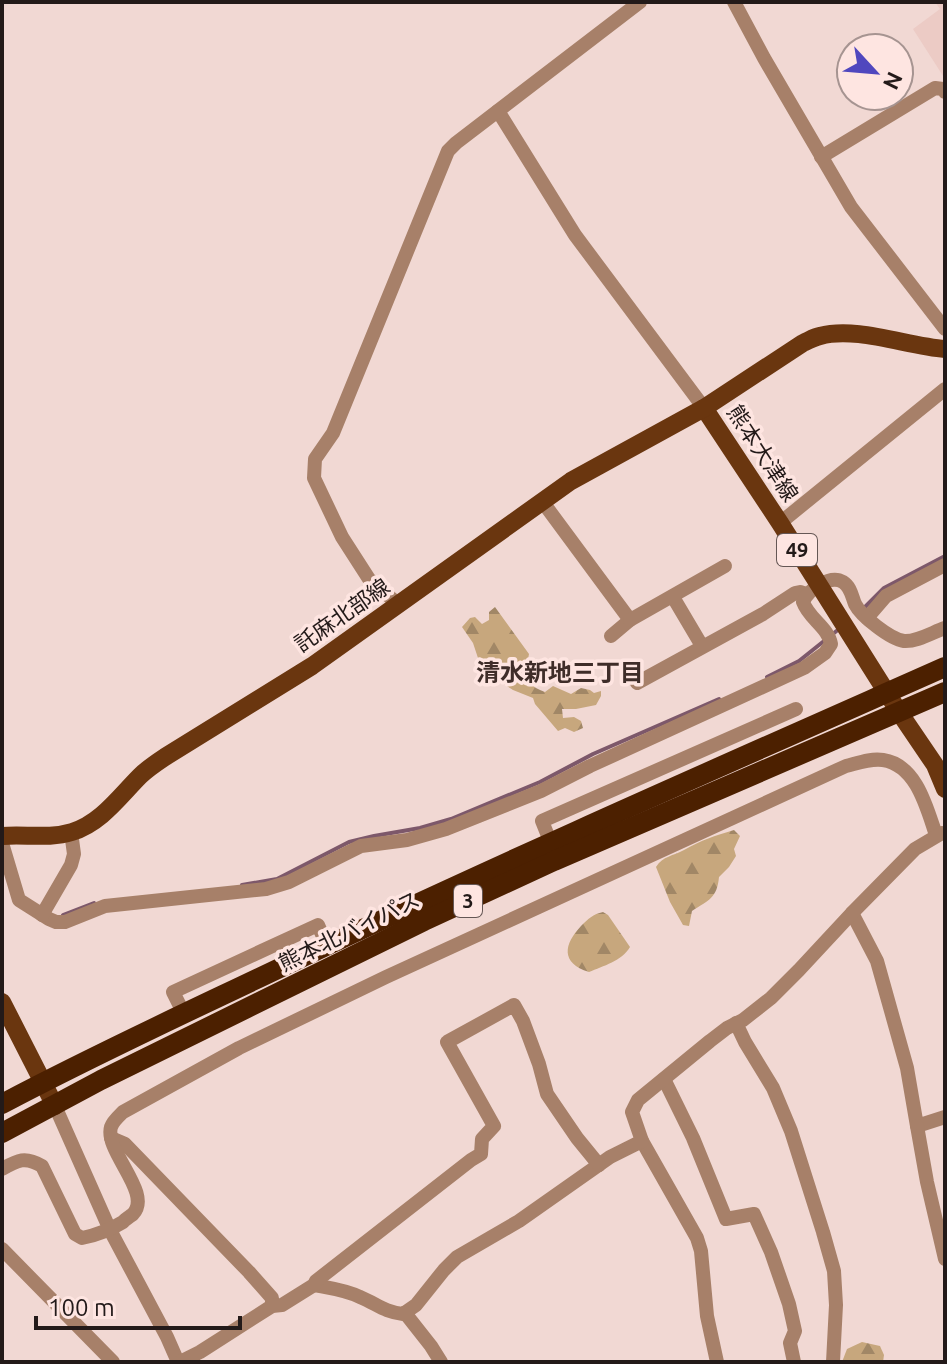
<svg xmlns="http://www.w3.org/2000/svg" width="947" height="1364" font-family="Ubuntu,'Noto Sans JP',sans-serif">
<defs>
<pattern id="forest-firs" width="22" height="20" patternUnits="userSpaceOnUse" patternTransform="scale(2)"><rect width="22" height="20" fill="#c7a77d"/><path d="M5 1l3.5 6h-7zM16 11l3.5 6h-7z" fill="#a18766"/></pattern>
</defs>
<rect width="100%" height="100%" fill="#f1d8d3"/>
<polygon fill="#eccbc5" points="935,2 945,2 945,79 913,29 940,9"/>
<g fill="url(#forest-firs)">
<path d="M495,607L529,654C525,675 523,684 545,692L553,686L571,694L581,688L590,690L594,693L601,691V696L596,705L576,709H562L563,718L574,717L581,721L583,728L574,732L565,728L558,731L535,704L533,698L513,690L499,681L478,658L473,643L462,627L470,618L475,617L482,624L489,620V612Z"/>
<path d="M734,830L740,836L734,849L736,856L729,867L719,877C717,898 709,900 692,911L689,926L683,925L670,902L656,867C663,856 673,856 684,850C702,840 714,836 734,830Z"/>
<path d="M603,912L608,915L630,947C622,961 603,966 589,972C560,963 564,944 581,926C588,919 593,914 603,912Z"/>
<polygon points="862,1342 880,1346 884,1355 883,1362 842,1362 847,1349"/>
</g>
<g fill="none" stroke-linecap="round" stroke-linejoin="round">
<g stroke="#7d586a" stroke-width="4">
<polyline points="864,608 884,588 945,556"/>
<polyline points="767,677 799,661 839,629"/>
<polyline points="242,885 277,879 349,842 374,836 420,828 451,819 540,782 593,754 719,699"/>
<polyline points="63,915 94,903"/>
</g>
<g stroke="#a78069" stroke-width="14">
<polyline points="734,2 764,58 851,207 945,329"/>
<polyline points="498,111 575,235 704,408"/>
<polyline points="821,157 935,88 943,89 945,92"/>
<polyline points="542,501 630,620 611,636"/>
<polyline points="780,523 945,389"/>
<polyline points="673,597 702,646"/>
<polyline points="399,605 369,579 342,537 314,478 315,459 333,433 448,151 456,143 640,2"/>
<polyline points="867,618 886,596 945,565"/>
<polyline points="630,620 725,566"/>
<polyline points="637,683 763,614 795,593 800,592 806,594"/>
<polyline points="550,841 542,821 796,709"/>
<path d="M2,843L19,900L49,919L56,922H65L105,906L266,889L289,882L361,846L407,840L446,829L541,791L590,766L804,668L825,653L831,644C828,627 809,619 803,602C808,590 830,574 843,582C851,587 852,597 855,604C861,616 890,639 904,641C917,642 933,632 945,628"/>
<polyline points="852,913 877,961 907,1068 917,1126 945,1117"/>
<polyline points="42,915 71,865 74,854 71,832"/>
<polyline points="184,1014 173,992 318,925 327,946"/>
<polyline points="736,1023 745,1042 773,1088 791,1131 823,1232 834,1271 836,1305 833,1362"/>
<polyline points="664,1079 693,1138 726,1219 754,1214 771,1252 789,1304 795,1331 790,1343 794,1362"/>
<polyline points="55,1106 110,1230 167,1337 178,1362"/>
<polyline points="917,1126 927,1182 945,1259"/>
<polyline points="111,1138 125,1144 249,1272 272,1298 272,1306"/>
<polyline points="642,1141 697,1238 701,1251 707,1316 717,1362"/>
<path d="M2,1169C18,1160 25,1156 42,1166L75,1234L82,1238C97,1235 110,1230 123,1222C123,1221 132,1215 133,1214C153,1193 104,1151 111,1127C113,1121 119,1116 123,1112L239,1048L386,977L846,766C858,763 871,758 883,760C917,765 927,809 936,835"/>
<polyline points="2,1249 113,1362"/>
<path d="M314,1285C330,1288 346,1290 360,1297C377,1304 384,1312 403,1314L416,1305L444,1270L457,1257L519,1221L610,1157L642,1141L632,1112L638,1100L710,1041L727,1028L743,1020L771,998L799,970L852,913L915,849L942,833"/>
<polyline points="405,1313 431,1346 441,1362"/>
<polyline points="180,1362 200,1352 272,1306 282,1305 314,1285 316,1281 471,1160 481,1154 482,1139 494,1126 447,1042 514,1005 523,1021 539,1064 547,1094 577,1138 599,1165"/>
</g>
<g stroke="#6a360f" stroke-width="18">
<polyline points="704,408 780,523 899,712 935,765 945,789"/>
<path d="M2,836C25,834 49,839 72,832C101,823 119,797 140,776C147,769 156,763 165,757L312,666L571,481L704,408L803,343C808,341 814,337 820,336C856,326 907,346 945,349"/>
<polyline points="2,1002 55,1106"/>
</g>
<g stroke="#4c2000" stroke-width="20">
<path d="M2,1104C94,1055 190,1011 284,966C503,862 724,765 945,667"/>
<polyline points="2,1133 101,1080 424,921 554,861 945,692"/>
</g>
</g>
<g text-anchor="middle" stroke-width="7" stroke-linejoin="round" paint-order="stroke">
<g fill="#fee5e1" stroke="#655755" stroke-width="2">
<rect x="777" y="534" width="40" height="32" rx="6"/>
<rect x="454" y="885" width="28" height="32" rx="6"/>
</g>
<g font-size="20" font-weight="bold" fill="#231a19">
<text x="797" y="557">49</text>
<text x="468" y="908">3</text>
</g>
<g font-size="22" fill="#231a19" stroke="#fee5e1">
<text transform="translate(763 453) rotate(57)" y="8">熊本大津線</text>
<text transform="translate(342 615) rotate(-35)" y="8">託麻北部線</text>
<text transform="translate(349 931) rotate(-26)" y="8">熊本北バイパス</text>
</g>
<g font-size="24" font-weight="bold" fill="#3f2d29" stroke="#fee5e1">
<text x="560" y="681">清水新地三丁目</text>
</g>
</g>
<rect width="947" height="1364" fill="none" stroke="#231a19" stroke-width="8"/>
<g transform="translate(875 72) rotate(116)"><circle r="38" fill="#fee5e1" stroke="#a69491" stroke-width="2"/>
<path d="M0-6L14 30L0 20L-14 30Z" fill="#5047be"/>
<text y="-12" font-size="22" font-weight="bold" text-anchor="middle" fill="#231a19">N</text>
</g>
<path d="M36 1316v12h204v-12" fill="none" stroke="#231a19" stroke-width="4"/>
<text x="48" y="1316" font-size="24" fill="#231a19" stroke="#fee5e1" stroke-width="6" paint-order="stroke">100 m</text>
</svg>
